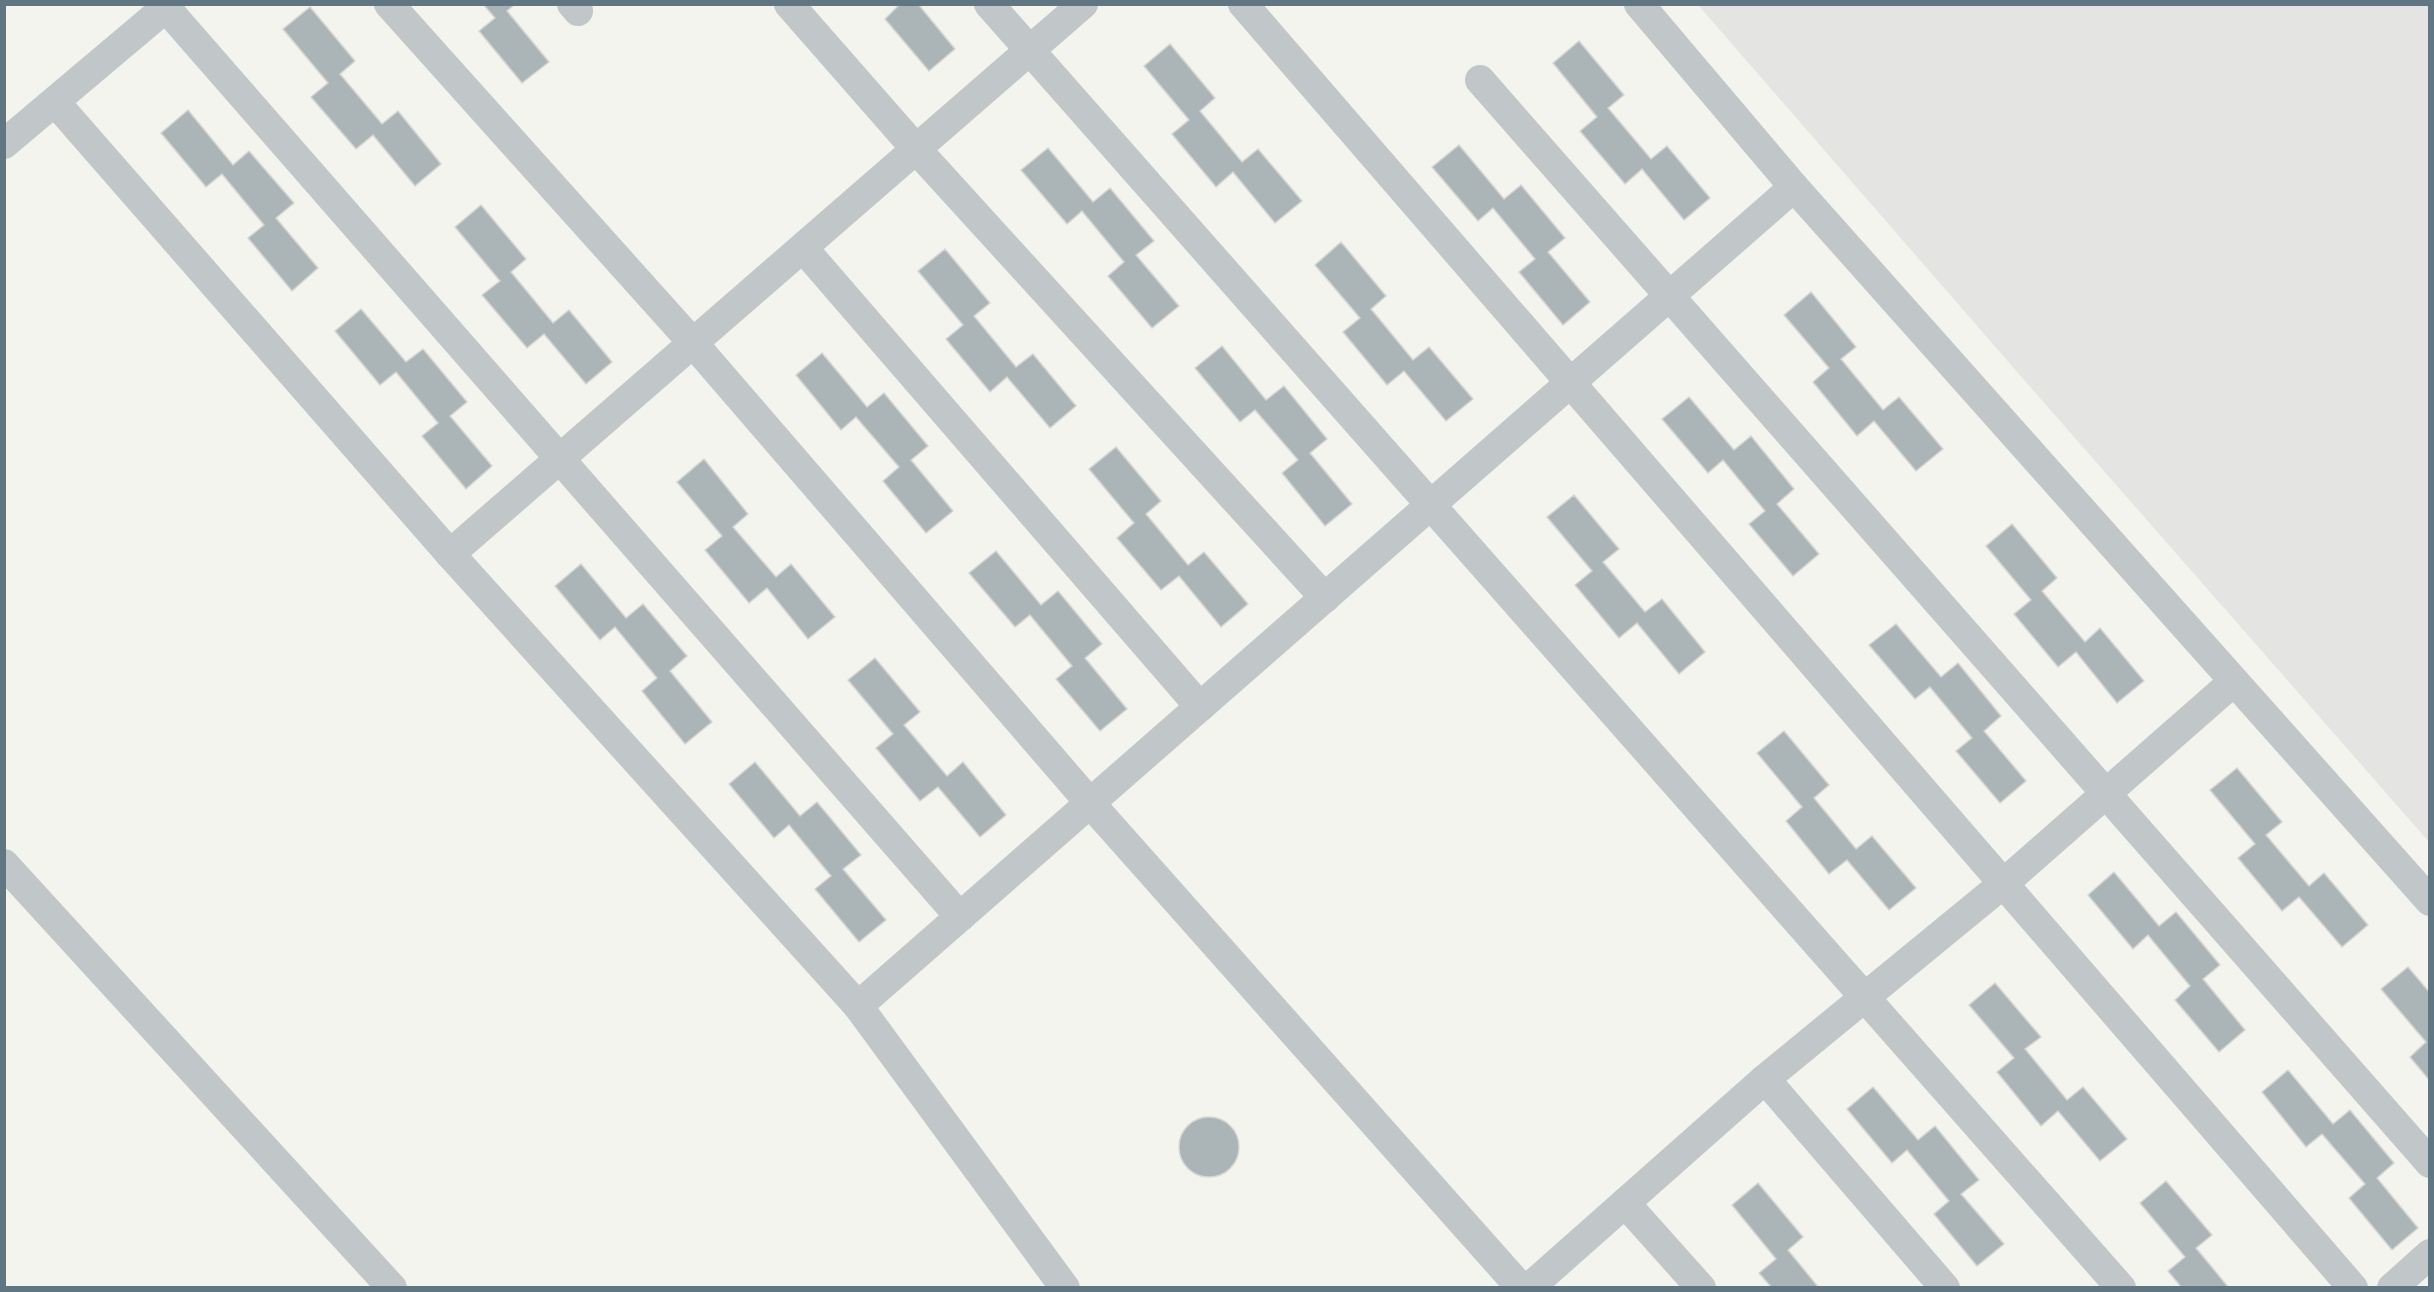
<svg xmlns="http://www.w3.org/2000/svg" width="2434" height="1292" font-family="Commissioner,sans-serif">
<rect width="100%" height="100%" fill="#f4f4ef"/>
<polygon fill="#e4e5e3" points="1698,5 2429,5 2429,842 2018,373"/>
<g fill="#abb5b8" stroke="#d5d5d2" stroke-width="1.5">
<polygon points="483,4 515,4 507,11 549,62 522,83 479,31 495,18"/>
<polygon points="900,4 918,4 955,49 929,71 885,19"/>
<polygon points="310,7 355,61 340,74 382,124 398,111 441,164 415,186 373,135 356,149 311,97 328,83 283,29"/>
<polygon points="1579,41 1624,95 1608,108 1651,159 1667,146 1710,198 1684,220 1642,169 1625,184 1580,131 1597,117 1553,63"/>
<polygon points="1170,44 1215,98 1200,111 1242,162 1258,149 1302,201 1275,223 1233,172 1216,187 1172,134 1189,120 1144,66"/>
<polygon points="188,110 233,165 249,151 294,203 276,218 318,268 292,291 248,238 264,225 222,174 206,187 161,133"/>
<polygon points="1459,145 1504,199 1521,185 1565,238 1548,252 1590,302 1563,325 1519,272 1535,259 1493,208 1478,221 1432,167"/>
<polygon points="1048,148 1093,202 1110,188 1154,241 1136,255 1179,306 1152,328 1108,276 1124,262 1082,211 1067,224 1021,170"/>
<polygon points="481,205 526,259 511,272 553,323 569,310 612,362 586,384 544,334 527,348 482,295 500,281 455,227"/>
<polygon points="1341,242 1386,296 1371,309 1413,360 1429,347 1473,399 1446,421 1404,371 1387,385 1343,332 1360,318 1315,265"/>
<polygon points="945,249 990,303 974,316 1016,367 1033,354 1076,406 1050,428 1007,377 990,392 946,339 963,325 918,271"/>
<polygon points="1811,292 1856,347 1841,359 1883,410 1899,397 1943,449 1916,471 1874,421 1857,436 1813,382 1829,368 1784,315"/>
<polygon points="361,309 406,362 423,349 467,402 450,416 492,466 466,489 422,436 438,423 396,372 380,385 335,331"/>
<polygon points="1222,346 1266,400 1284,386 1327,439 1310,453 1352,504 1325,526 1282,473 1298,460 1255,410 1240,422 1195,368"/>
<polygon points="822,353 867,407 884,393 928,446 911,460 953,511 926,533 883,481 899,467 856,417 841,430 796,375"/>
<polygon points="1689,397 1734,450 1751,436 1794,489 1777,504 1819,554 1793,576 1749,524 1765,511 1723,460 1708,473 1662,419"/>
<polygon points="1116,447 1161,501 1146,514 1188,565 1204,552 1248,604 1221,627 1179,576 1161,590 1117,538 1134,523 1089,469"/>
<polygon points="704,459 748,514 733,527 776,577 791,564 835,617 808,639 767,588 749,603 705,550 722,536 677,482"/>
<polygon points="1574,495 1619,549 1603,562 1645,612 1662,599 1705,652 1679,674 1637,623 1619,638 1575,585 1592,571 1547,517"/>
<polygon points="2012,524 2057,578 2042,591 2085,642 2100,628 2144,681 2117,703 2076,652 2058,667 2014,614 2031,600 1986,546"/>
<polygon points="996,551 1041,605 1058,591 1102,644 1085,658 1127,709 1100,731 1056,679 1072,666 1030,615 1015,627 969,573"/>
<polygon points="581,564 626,618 643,604 687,656 670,671 712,722 685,744 642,691 657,678 615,627 600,640 555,586"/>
<polygon points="1896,624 1941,677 1958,663 2001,716 1984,731 2026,781 2000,803 1956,751 1972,738 1930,687 1915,699 1869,645"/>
<polygon points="875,658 920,712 904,725 947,776 963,762 1006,815 980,837 938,787 920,801 876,748 893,734 848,680"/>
<polygon points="1784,731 1829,785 1814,798 1856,849 1872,836 1916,888 1889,910 1847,860 1829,874 1786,821 1802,807 1757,753"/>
<polygon points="755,762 800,816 817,802 861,855 843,869 886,920 859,942 815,889 831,876 789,825 774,838 729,784"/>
<polygon points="2237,768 2282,822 2266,835 2309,886 2324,873 2368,925 2342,947 2299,897 2282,911 2238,858 2255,844 2210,790"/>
<polygon points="2114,872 2159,926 2176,912 2220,965 2203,979 2245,1030 2219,1052 2175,1000 2190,986 2148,935 2133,949 2088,895"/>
<polygon points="2408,967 2430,993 2430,1081 2410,1057 2426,1042 2381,989"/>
<polygon points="1995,983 2041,1037 2025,1049 2067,1100 2083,1087 2127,1139 2100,1161 2058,1111 2041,1126 1997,1072 2014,1058 1969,1005"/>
<polygon points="2288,1070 2333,1124 2350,1110 2394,1163 2377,1178 2418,1228 2392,1250 2349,1198 2365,1184 2322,1134 2306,1147 2262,1092"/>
<polygon points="1873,1087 1918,1140 1935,1126 1979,1180 1961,1194 2004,1244 1977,1266 1934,1214 1949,1201 1907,1150 1892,1163 1847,1109"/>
<circle cx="1209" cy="1147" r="30"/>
<polygon points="2166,1181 2212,1235 2196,1248 2229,1288 2182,1288 2168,1271 2185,1257 2140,1203"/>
<polygon points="1758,1183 1803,1237 1788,1250 1819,1288 1772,1288 1759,1273 1776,1259 1732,1205"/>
</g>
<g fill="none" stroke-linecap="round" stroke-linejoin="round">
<g stroke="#c1c6c8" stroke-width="30">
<polyline points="389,4 693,343 1090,803 1521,1288"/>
<polyline points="572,4 578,11"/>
<polyline points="789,4 916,149 1325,598"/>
<polyline points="989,4 2121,1288"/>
<polyline points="1243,4 2353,1288"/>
<polyline points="1639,4 1794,187 2430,901"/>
<polyline points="166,8 960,917"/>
<polyline points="1480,80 2430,1163"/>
<polyline points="56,103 450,554 858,1006 1065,1288"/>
<polyline points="4,144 170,4"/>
<polyline points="803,248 1200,707"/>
<polyline points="450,554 1083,4"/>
<polyline points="4,864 392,1288"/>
<polyline points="858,1006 1794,187"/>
<polyline points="1765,1079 1945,1288"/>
<polyline points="1625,1203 1701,1288"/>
<polyline points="1529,1288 1765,1079 2004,883 2233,682"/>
<polyline points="2392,1288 2430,1254"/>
</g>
</g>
<rect width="2434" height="1292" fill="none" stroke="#607683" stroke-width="12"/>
</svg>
